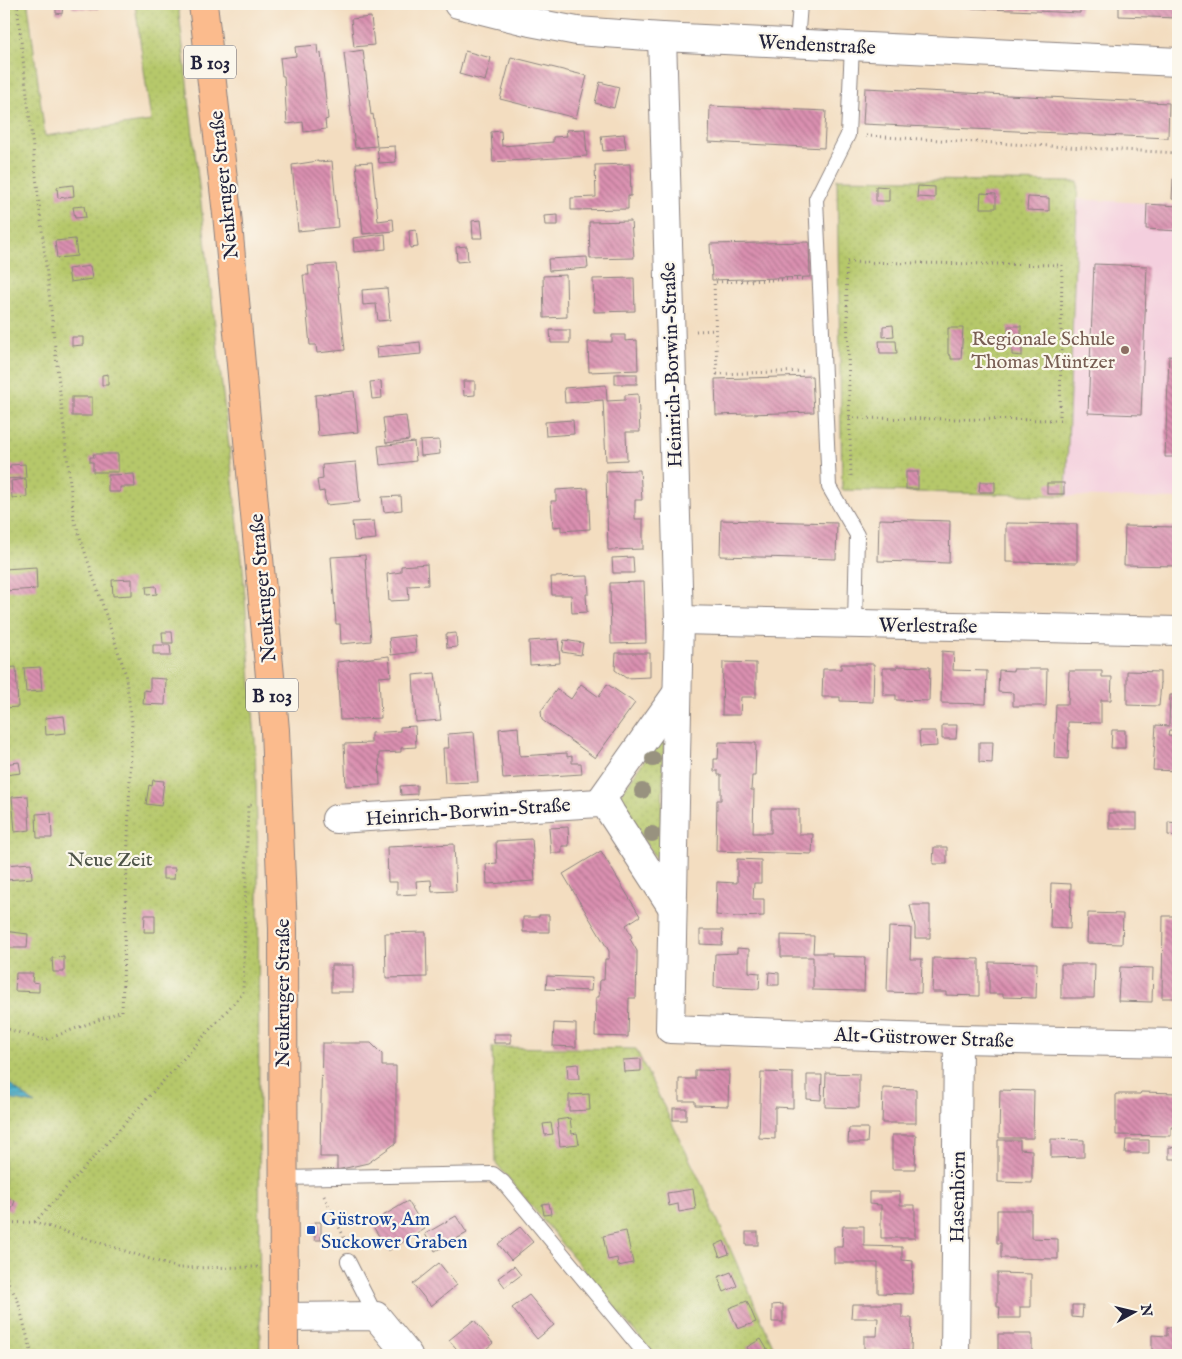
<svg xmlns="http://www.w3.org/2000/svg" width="1182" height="1359" font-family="'IM FELL English',serif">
<defs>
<pattern id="green-dots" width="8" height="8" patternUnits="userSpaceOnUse" patternTransform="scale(1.25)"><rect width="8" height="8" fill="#b6c86b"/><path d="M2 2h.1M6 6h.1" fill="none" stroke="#9cac5e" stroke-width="1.8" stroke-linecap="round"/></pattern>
<pattern id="water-rules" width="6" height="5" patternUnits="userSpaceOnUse" patternTransform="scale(1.25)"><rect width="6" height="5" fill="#48acc7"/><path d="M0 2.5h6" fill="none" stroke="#3c8ca3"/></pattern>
<pattern id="building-back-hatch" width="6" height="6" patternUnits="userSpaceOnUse" patternTransform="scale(1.25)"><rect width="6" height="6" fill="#da90b0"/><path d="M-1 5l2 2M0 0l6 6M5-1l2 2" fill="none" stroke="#b07590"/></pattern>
</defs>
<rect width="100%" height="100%" fill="#fbf7ec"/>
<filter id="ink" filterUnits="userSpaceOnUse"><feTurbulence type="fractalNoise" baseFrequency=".02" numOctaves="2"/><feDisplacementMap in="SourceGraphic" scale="10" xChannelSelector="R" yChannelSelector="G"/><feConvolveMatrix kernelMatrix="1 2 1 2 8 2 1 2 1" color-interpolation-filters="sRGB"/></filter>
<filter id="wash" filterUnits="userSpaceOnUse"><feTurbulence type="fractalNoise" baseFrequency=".0096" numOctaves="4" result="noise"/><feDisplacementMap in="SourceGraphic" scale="20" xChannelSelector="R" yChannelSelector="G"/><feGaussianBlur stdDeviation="1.12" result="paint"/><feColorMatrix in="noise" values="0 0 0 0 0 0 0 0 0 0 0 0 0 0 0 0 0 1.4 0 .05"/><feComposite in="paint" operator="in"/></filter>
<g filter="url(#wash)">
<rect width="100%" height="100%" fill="#f3ddc0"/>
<polygon fill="#f4cfde" points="1077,199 1178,205 1178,499 1066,496"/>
<g fill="url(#green-dots)" stroke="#6c7553">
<polygon points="4,4 28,4 45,136 151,121 135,4 178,4 243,568 255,740 258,872 260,1355 4,1355"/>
<polygon points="837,179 1078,182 1066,496 842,490"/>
<polygon points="661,737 664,740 661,859 658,862 621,804 620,795"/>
<polygon points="492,1047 636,1049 703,1187 777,1355 654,1355 496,1163"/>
</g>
<polygon fill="url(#water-rules)" stroke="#356781" points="4,1080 35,1104 4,1098"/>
<g id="blocks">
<g fill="url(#building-back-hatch)">
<polygon points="56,4 63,4 62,14 56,13"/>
<polygon points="72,4 98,4 98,9 72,8"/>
<polygon points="899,4 1080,4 1080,13 899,5"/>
<polygon points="1119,4 1178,4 1178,18 1119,16"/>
<polygon points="371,17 374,45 354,47 351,19"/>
<polygon points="317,45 318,54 321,53 328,119 325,120 326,129 304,132 303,122 287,124 284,76 282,76 280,58 296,56 295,47"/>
<polygon points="363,50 371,115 373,114 377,146 355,148 344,53"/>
<polygon points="465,51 491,58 485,81 459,74"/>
<polygon points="511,57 587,76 576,118 500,99"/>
<polygon points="600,82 619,87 614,108 595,103"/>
<polygon points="865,88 1169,103 1168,138 863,124"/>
<polygon points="710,106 826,111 824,148 709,142"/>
<polygon points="585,129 587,156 493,162 491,132 501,131 502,146 553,142 553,137 567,136 566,130"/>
<polygon points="624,134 626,149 603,151 601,136"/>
<polygon points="395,146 396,162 379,163 377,147"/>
<polygon points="318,161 318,162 332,161 338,227 298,231 292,165"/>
<polygon points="372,162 378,221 393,219 394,231 363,234 356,163"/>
<polygon points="630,164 631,196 628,196 628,209 571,210 571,198 596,197 595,165"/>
<polygon points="1173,179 1178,179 1178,200 1172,199"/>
<polygon points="73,185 74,196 58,198 57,187"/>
<polygon points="876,186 889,187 889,201 876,201"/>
<polygon points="918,186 935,187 935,198 917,197"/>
<polygon points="981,193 996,194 996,208 980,208"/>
<polygon points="1028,197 1049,198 1049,211 1027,210"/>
<polygon points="1147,204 1178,206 1178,231 1146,229"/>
<polygon points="84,206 86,217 75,218 73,207"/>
<polygon points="558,215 558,225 545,225 544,216"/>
<polygon points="481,220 483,238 473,238 472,221"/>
<polygon points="631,221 634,258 590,259 589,222"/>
<polygon points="416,230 418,247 410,248 409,231"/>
<polygon points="385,234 386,249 354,252 353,238"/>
<polygon points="75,239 77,256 57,258 55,241"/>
<polygon points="809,242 810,277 712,280 710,244"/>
<polygon points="467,246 468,261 457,262 456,247"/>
<polygon points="587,257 588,268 549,271 548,259"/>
<polygon points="336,264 345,350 317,353 316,345 310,345 303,275 309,275 308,266"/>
<polygon points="1094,264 1147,266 1141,415 1088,413"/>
<polygon points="90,266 92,279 70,282 68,269"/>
<polygon points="566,275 567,317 544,318 543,276"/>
<polygon points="634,278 635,311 594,312 593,279"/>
<polygon points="387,288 390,320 378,321 376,304 363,305 362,290"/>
<polygon points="893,325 894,336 883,337 883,326"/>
<rect x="1008" y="326" width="13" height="11"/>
<polygon points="948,328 963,328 961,359 951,359 951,356 948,354"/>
<polygon points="550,330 570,330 570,343 551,343"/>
<polygon points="612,335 625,335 625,341 637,340 638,370 589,372 588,342 612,342"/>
<polygon points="72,337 83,337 83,345 72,346"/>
<polygon points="879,341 896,341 897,353 880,353"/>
<polygon points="420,342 421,354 377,358 376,347"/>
<polygon points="1012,345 1022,346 1022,356 1012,355"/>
<polygon points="1169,356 1178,357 1178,457 1165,457"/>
<polygon points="108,374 108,385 102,385 102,375"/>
<rect x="615" y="374" width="22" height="10"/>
<polygon points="812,376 814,412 716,415 715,379"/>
<polygon points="381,381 382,398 372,399 370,382"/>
<polygon points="463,381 475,381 475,395 464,396"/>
<polygon points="606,385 607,401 625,400 625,395 638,394 640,432 626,432 627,460 606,461 603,400 565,403 564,388"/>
<polygon points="354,391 358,432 318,436 315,395"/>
<rect x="72" y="397" width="20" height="19"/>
<polygon points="406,416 409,440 386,443 383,418"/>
<polygon points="573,420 574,434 546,436 545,422"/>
<polygon points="439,440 440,454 421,456 420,441"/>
<polygon points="414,442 416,461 380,465 378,446"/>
<polygon points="93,454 118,454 118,472 93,472 93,462 90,462 90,457 94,457"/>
<polygon points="356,462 360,502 326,505 324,491 319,492 317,480 323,479 322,465"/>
<polygon points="25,464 26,478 4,479 4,468 11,468 10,465"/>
<polygon points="640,470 642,500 635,500 635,519 643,519 643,549 608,550 606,471"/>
<rect x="906" y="472" width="12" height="17"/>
<polygon points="134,474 135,487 120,487 120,492 108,492 108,475"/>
<polygon points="26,479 27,497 12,498 11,481"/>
<polygon points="980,482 995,482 995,492 979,492"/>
<rect x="1047" y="483" width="17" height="11"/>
<polygon points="588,488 590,529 561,531 561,526 553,527 551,501 556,501 556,490"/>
<polygon points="401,496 402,510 384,512 382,497"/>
<polygon points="879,519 950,521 949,563 878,561"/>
<polygon points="721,520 837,523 836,559 720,556"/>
<polygon points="374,521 376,539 354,541 352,522"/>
<polygon points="1006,523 1077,524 1077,563 1006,562"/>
<polygon points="1125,526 1178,527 1178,566 1124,565"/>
<polygon points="365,555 371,641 341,644 340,624 336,624 331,557"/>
<polygon points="633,557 634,573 613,573 612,558"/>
<polygon points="427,564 428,585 408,586 409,600 389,601 387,574 401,572 401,566"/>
<polygon points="36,567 37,589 4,591 4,569"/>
<polygon points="588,576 589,594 586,594 587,612 572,613 571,595 552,595 551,577"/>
<polygon points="132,579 132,595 113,596 112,580"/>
<polygon points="644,582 646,643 611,644 610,583"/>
<polygon points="156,586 157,594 147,595 146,587"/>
<polygon points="162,632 172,632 173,643 163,643"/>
<polygon points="456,633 457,647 447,648 446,634"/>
<polygon points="415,635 416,652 391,655 389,638"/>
<polygon points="558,639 560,663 530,665 529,641"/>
<polygon points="564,640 583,643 581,655 562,652"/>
<polygon points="153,645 170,645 171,656 160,656 160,654 153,654"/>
<polygon points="942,651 954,652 953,670 987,671 986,704 941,703"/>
<polygon points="616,653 650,653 650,677 626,678 615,670"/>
<polygon points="389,656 391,676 379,677 381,718 340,720 337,662"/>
<polygon points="723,662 756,663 756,697 741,697 740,715 722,715"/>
<polygon points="841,664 874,664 873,702 840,701 840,697 822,697 823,669 841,669"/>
<polygon points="897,666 930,667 929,701 896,700 896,695 883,695 883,668 897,668"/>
<polygon points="16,667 18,707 4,708 4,668"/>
<polygon points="40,667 42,691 26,692 24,668"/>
<polygon points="1013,669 1047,669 1046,706 1013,706 1013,693 998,692 999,670 1013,671"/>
<polygon points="1069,671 1102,671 1102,677 1112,677 1111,700 1101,700 1101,723 1068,722 1068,730 1069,730 1068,759 1054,758 1056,704 1068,704"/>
<polygon points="1127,671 1160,672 1160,683 1161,683 1159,706 1127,705"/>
<polygon points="435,673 441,720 416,722 413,675"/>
<polygon points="150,678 166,679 165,705 143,704 144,690 150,691"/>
<polygon points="581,684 599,697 607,684 635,703 595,758 542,720 541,711 557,689 571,699"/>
<polygon points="1170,695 1178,695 1178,730 1169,730 1168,736 1177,737 1175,756 1178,756 1178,771 1153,770 1156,725 1169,726"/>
<polygon points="64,716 66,733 46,735 45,718"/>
<polygon points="942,725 957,725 956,739 942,739"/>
<polygon points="415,726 416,747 401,748 401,752 379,753 380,785 346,786 344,744 371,743 371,733 400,731 400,727"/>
<polygon points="518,727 520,756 567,753 567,757 572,756 572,763 581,763 582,774 503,779 499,729"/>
<polygon points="1112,730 1125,730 1125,748 1111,748"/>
<polygon points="919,731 936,731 937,746 920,747"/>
<polygon points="474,732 478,782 445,783 443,748 449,748 448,734"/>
<polygon points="719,742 756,743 755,776 752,776 751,790 754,790 753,833 771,833 771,809 799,809 799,834 813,834 812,854 716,851 717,800 721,800 721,775 718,775 718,771 714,771 714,759 718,759"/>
<polygon points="979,742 993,742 992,763 979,762"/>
<polygon points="19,762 21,773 5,775 4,764"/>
<polygon points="153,780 164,781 161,806 146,804 149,785 152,786"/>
<polygon points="417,785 417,794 401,795 400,786"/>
<polygon points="28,796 30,830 15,832 12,797"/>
<polygon points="51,813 52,838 37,838 36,814"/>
<rect x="1109" y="813" width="28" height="16"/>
<polygon points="1168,822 1178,823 1178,836 1168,835"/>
<polygon points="568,827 569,846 562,846 562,853 551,853 549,828"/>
<polygon points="532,839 535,881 487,884 486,864 497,863 496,841"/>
<polygon points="454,844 456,891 432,892 431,880 416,881 417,894 397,895 397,882 388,882 387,847"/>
<polygon points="934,847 947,847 947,864 933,864"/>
<polygon points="601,851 640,916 626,925 632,937 630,939 637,951 637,960 636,998 629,998 628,1037 595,1036 596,997 599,997 600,980 604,980 605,959 609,959 609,951 563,874"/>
<polygon points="737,859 761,860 761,883 754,883 753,899 764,899 764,916 737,917 716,915 717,882 737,883"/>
<polygon points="31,863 32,878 6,880 5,865"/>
<polygon points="163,868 175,868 174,879 163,879"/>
<polygon points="1051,883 1071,884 1070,929 1050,928"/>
<polygon points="910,905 930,905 930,938 915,938 915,927"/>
<polygon points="1088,913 1123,914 1122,944 1087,943"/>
<polygon points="145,915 155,915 155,932 144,932"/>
<polygon points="539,915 549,915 549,932 523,932 523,917 539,917"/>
<polygon points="1163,916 1177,916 1176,967 1178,967 1178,1001 1175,1001 1175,998 1162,998"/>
<polygon points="889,927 911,928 910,959 922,959 921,993 887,992"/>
<polygon points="700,930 723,930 722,945 700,944"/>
<polygon points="4,931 28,934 27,948 4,948"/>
<polygon points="426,932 427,977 386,978 385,933"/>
<polygon points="781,935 814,936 813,953 832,953 832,956 865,957 864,991 813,990 813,957 781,957"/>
<polygon points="737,948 749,949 749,972 760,973 759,989 714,987 715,954 737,953"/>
<polygon points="64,957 64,972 53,972 52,958"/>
<polygon points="933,958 979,959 979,996 946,995 946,992 932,992"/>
<polygon points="989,962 1037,963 1036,998 1003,997 1003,994 989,994"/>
<polygon points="1061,964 1095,964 1094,998 1061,998"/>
<rect x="331" y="965" width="22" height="27"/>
<polygon points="1120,967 1153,968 1152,1002 1118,1001"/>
<polygon points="769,972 779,973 779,985 768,985"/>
<polygon points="16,973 33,973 32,982 39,983 39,992 15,991"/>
<polygon points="547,976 592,978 591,991 546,989"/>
<polygon points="554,1023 576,1024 576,1047 553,1046"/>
<rect x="494" y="1034" width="17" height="9"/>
<polygon points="322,1043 371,1043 382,1054 382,1066 396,1066 396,1143 368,1163 337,1170 337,1157 320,1157"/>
<polygon points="641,1059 641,1071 624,1072 623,1060"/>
<polygon points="578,1064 579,1079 568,1079 567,1065"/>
<polygon points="695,1070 729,1071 728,1106 695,1105 695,1101 679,1101 679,1079 695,1079"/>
<polygon points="761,1072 793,1073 793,1108 775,1107 775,1139 759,1138"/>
<polygon points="826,1073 859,1074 859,1108 825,1107"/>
<polygon points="807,1075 822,1075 821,1100 807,1099"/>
<polygon points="883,1088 916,1089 916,1123 882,1123"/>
<polygon points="1000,1090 1034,1091 1033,1138 999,1138"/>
<polygon points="1141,1092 1178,1093 1178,1127 1171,1127 1171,1136 1116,1135 1116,1094 1140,1094"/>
<polygon points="589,1094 590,1110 569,1111 569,1095"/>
<rect x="673" y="1108" width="13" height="12"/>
<polygon points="570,1118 572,1134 577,1133 579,1144 560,1146 557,1120"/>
<polygon points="551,1123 553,1134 545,1135 543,1124"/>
<polygon points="849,1128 868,1128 867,1143 848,1143"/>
<polygon points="892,1135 916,1135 915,1169 892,1169"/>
<polygon points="1051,1139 1084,1140 1084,1157 1051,1158"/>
<polygon points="998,1140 1020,1140 1020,1149 1032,1150 1032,1183 998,1182"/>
<polygon points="1126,1140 1149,1140 1149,1153 1125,1153"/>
<polygon points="1169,1147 1178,1148 1178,1159 1169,1159"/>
<polygon points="693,1189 696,1209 679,1212 678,1204 669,1206 667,1193"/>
<polygon points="869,1192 900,1192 900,1205 915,1205 915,1238 881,1238 881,1205 869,1204"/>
<polygon points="4,1196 15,1201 11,1211 4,1209"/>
<polygon points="408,1201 425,1229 388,1251 371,1223"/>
<polygon points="549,1203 551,1214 544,1215 542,1204"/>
<polygon points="997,1210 1031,1210 1031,1238 1058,1239 1058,1259 1001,1258 1001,1243 997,1243"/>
<polygon points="456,1216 467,1233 435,1251 425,1234"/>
<rect x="315" y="1222" width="6" height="18"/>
<polygon points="843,1226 864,1226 864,1246 902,1247 902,1260 913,1261 912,1294 878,1293 878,1263 834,1263 834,1247 842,1247"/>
<polygon points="520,1227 533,1242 511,1260 498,1244"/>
<polygon points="626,1231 633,1263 618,1266 617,1258 608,1260 603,1236"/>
<rect x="746" y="1232" width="12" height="13"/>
<polygon points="724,1241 729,1254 720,1257 715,1245"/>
<polygon points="439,1263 457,1285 431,1306 413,1284"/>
<polygon points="514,1266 521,1275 505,1287 498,1278"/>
<polygon points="731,1272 737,1286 724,1292 718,1277"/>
<polygon points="997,1273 1031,1274 1031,1307 1020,1307 1020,1318 999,1318 1000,1307 997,1307"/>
<polygon points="529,1295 554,1325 537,1339 512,1308"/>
<polygon points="747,1301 756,1322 738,1329 729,1308"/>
<polygon points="783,1304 783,1322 772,1322 772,1305"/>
<polygon points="852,1304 902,1304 902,1318 912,1318 911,1351 864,1349 864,1336 877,1336 878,1318 851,1318"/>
<polygon points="1072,1305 1083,1305 1082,1318 1072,1317"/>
<polygon points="474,1320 493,1343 479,1355 462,1355 449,1340"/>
<polygon points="1167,1327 1178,1327 1178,1355 1152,1355 1152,1335 1167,1336"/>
<polygon points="998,1334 1032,1334 1032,1353 1058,1353 1058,1355 998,1355"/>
<polygon points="761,1339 768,1351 761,1355 751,1355 747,1347"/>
</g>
</g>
</g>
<g filter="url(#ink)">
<use href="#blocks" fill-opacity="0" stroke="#8a807e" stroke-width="1"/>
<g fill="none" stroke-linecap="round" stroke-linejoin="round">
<g stroke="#8a807e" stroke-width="16">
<g id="lane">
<polyline points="797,43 800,4"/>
<polyline points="852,46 848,135 816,199 829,487 857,535 855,624"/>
<polyline points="283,1178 493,1174 503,1182 646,1355"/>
<polyline points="348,1261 376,1316"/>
</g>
</g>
<g stroke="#8a807e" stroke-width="30">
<g id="street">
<polyline points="458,4 530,22 577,31 662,37 1178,62"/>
<polyline points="662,37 679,620 670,1029 958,1039 1178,1043"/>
<polyline points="679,620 1178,631"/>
<polyline points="599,803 677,693"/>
<polyline points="336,819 599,803 607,806 611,813 672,907"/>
<polyline points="284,1317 376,1316 408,1355"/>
<polyline points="955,1355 958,1039"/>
</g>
</g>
<g stroke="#8a807e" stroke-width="30">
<polyline id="primary" points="203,4 227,214 275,730 283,929 284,1355"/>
</g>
<g stroke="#8a807e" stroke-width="3" stroke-dasharray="1 4" stroke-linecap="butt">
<polyline points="866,136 1178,153"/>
<polyline points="802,279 714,282 717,374 806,371"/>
<polyline points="696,331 715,330"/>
<polyline points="849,418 1060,420 1062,265 846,262 851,478"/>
<polyline points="4,1028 45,1040 122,1011 132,722 125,672 74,519 17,4"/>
<polyline points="324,1196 343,1235 345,1242"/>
<polyline points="35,1222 243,993 248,805 252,805"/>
<polyline points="4,1223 35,1222 178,1268 258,1267"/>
<polyline points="4,1274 18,1301 32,1355"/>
</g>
<use href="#lane" stroke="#fff" stroke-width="14"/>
<use href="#street" stroke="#fff" stroke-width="28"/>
<use href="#primary" stroke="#fbbb8d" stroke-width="28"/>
</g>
<g fill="#98927f">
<circle cx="653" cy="759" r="8"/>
<circle cx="642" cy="791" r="8"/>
<circle cx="652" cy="834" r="8"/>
</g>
</g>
<circle fill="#8d6e63" stroke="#fbf7ec" stroke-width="2" cx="1125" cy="350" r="5"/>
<rect fill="#1a4fb4" stroke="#fbf7ec" stroke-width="2" x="306" y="1225" width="10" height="10" rx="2.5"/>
<g text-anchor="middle" stroke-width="4.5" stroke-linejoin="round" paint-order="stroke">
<g fill="#fbf7ec" stroke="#636270" stroke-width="1">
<rect x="184" y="45.5" width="52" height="33" rx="4"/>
<rect x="246" y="678.5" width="52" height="33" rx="4"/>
</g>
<g font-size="19" font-weight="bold" fill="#22223b">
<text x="210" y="69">B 103</text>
<text x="272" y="702">B 103</text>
</g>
<g font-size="20" fill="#22223b" stroke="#fbf7ec">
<text transform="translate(817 44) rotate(3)" y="7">Wendenstraße</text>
<text transform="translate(223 185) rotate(-96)" y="7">Neukruger Straße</text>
<text transform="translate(671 365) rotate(-92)" y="7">Heinrich-Borwin-Straße</text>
<text transform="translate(262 588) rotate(-95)" y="7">Neukruger Straße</text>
<text transform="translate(928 625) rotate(1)" y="7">Werlestraße</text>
<text transform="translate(468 811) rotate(-4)" y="7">Heinrich-Borwin-Straße</text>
<text transform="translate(282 993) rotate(-90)" y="7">Neukruger Straße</text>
<text transform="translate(924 1037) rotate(2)" y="7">Alt-Güstrower Straße</text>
<text transform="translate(957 1197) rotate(-89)" y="7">Hasenhörn</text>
</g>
<g font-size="20" fill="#785e54" stroke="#fbf7ec" text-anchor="end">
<text x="1115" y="345">Regionale Schule<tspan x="1115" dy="23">Thomas Müntzer</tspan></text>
</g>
<g font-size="20" fill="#4e5449" stroke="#fbf7ec">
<text x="110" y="866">Neue Zeit</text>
</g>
<g font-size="20" fill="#164399" stroke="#fbf7ec" text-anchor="start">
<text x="321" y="1225">Güstrow, Am<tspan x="321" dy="23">Suckower Graben</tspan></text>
</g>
</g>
<rect width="1182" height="1359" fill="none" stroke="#fbf7ec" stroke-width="20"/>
<g transform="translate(1134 1312) rotate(82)" stroke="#fbf7ec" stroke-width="4" paint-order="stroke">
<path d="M0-4L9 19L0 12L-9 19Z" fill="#22223b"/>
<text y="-8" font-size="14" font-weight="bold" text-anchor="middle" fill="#22223b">N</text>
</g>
</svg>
